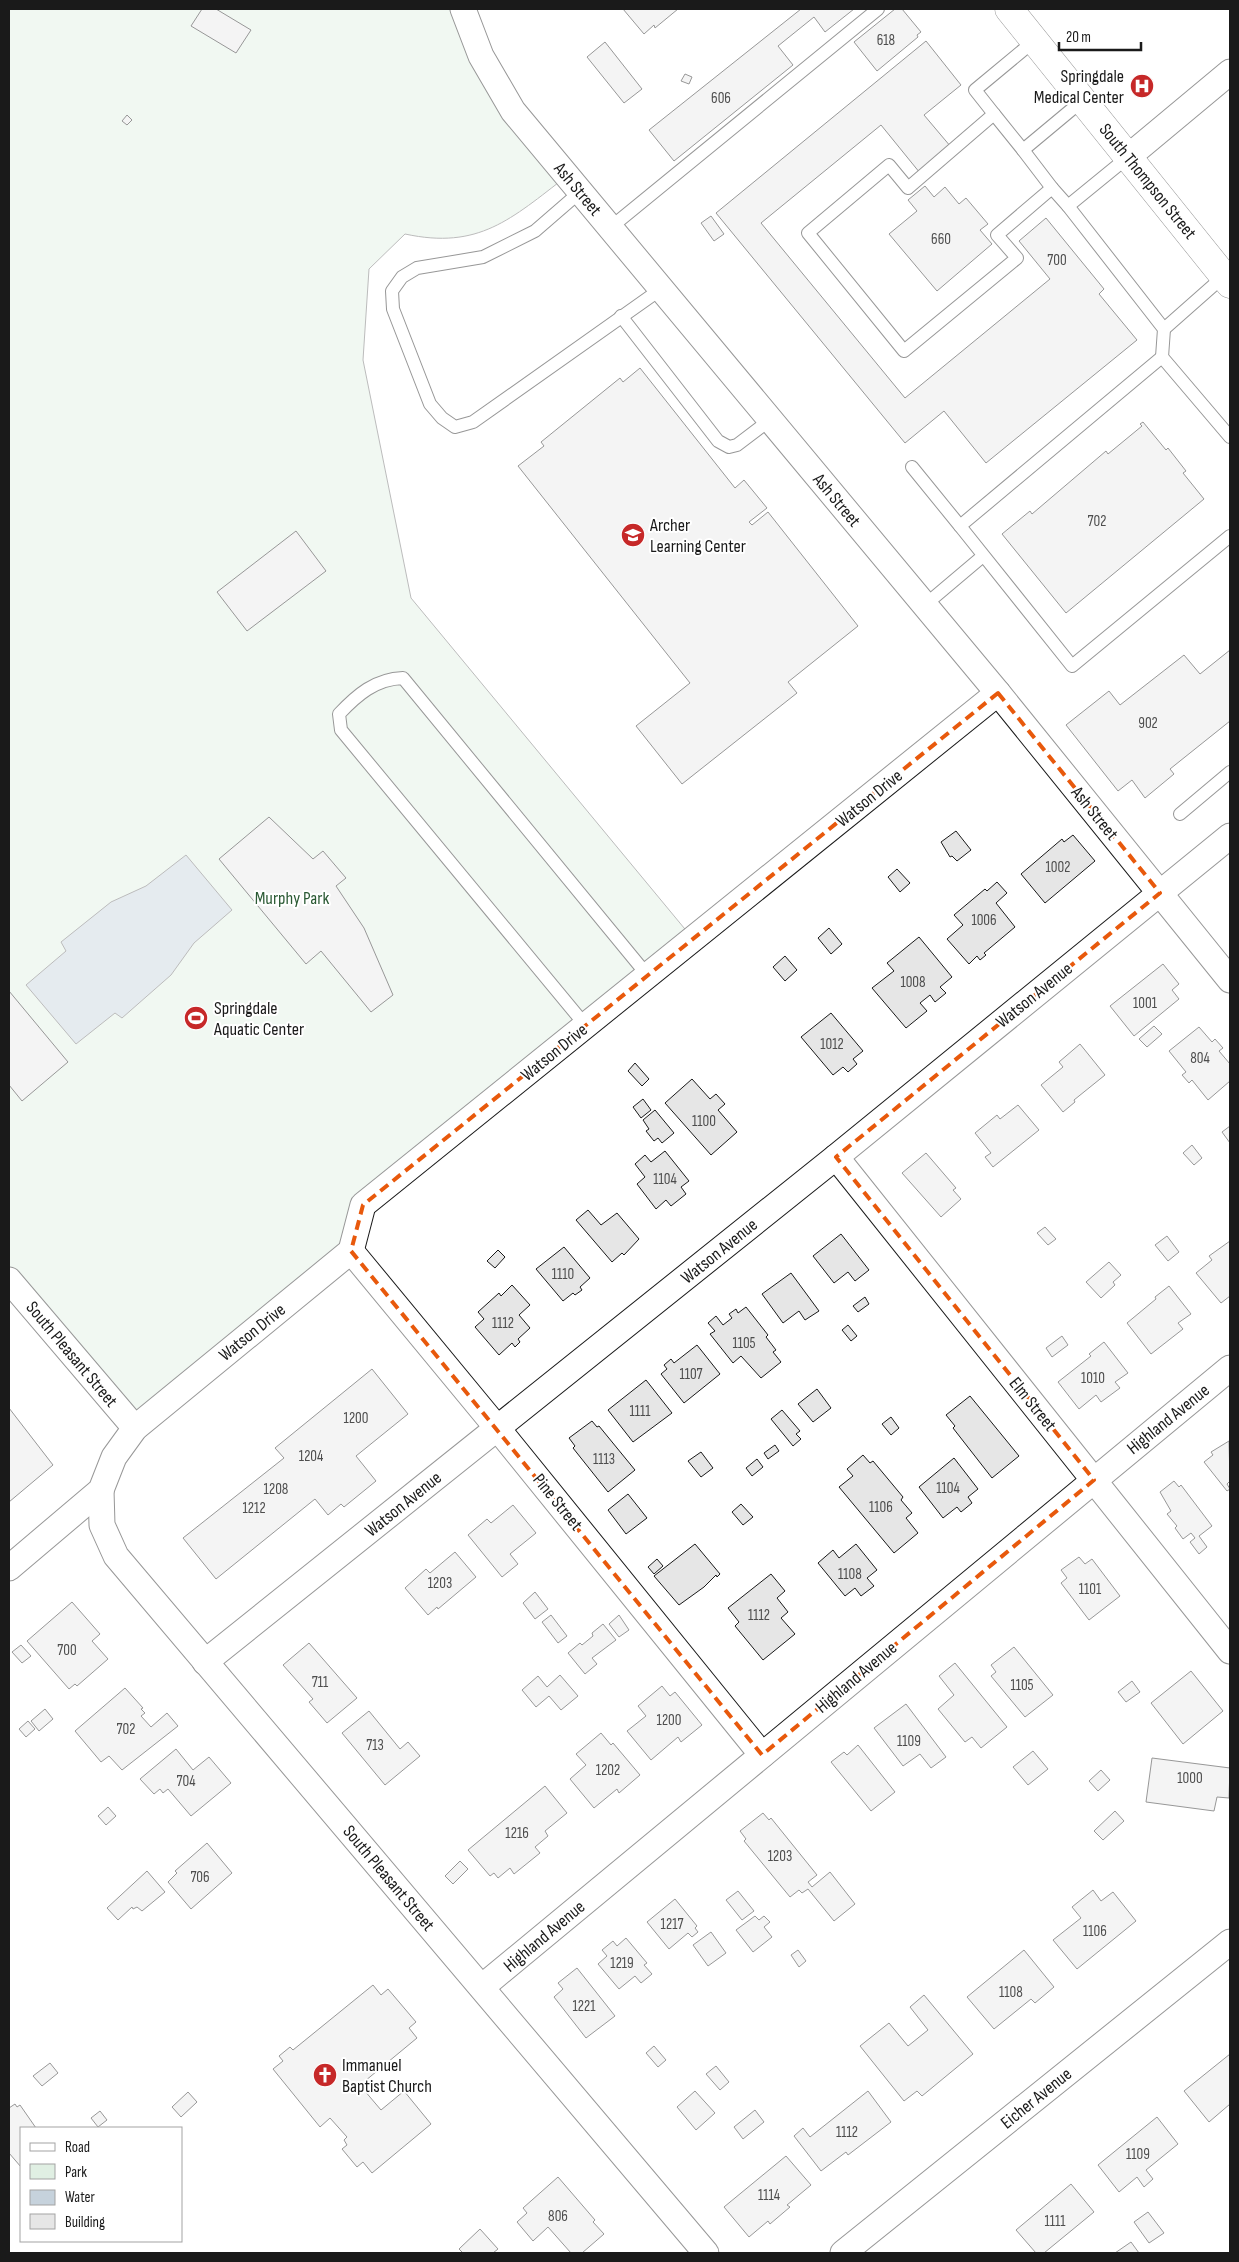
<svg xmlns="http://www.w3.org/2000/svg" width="1239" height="2262" font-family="'Sofia Sans Condensed',sans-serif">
<rect width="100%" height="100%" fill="#fff"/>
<path fill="#e0efe3" stroke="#6a6a6a" d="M9,9H463L567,176C511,219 479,250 405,234L369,269L363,360L411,598L694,940L363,1205L351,1251L135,1428L9,1280Z"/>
<polygon fill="#c6d2dc" stroke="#6a6a6a" points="186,855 232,910 194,943 171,975 122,1018 115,1013 76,1044 26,985 66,951 61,942 111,902 146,886"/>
<g fill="#e6e6e6" stroke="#1a1a1a">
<polygon points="202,9 216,9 251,30 236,53 191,26"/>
<polygon points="623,9 678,9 655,28 654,25 644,34"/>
<polygon points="801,9 854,9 825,32 814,17 778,46 793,65 674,161 649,130"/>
<polygon points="895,9 902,9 921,32 917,35 918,37 877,71 854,42"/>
<polygon points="926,41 961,85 924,115 951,147 920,173 881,125 761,223 905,398 1050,279 1019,241 1046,218 1104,289 1099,294 1137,340 986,463 944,411 905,443 716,213"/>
<polygon points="605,42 642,89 624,103 587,57"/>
<polygon points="685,74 692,77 689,84 681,81"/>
<polygon points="127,115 132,120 127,125 122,121"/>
<polygon points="925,186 934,197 945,187 959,204 966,198 988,224 980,230 992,244 937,291 889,234 917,211 908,200"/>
<polygon points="711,216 724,234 714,241 701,223"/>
<polygon points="640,368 735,488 744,480 767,508 749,522 752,525 768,512 858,626 788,682 797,693 682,784 636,726 690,683 518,466 544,446 541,442 620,378 623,382"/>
<polygon points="1143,422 1166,450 1168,448 1186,471 1183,473 1204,499 1066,613 1002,534 1030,511 1032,514 1106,451 1108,454 1142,426 1140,424"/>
<polygon points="296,531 326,571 247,631 217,592"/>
<polygon points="1230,650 1230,721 1170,769 1174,774 1145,798 1132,780 1118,791 1066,725 1109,691 1120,705 1184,655 1200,674"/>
<polygon points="269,817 313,859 323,851 346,878 336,886 364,928 393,995 371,1012 321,951 306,964 219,859"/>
<polygon points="956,831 971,850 957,861 952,856 950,857 941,842"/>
<polygon points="1073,835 1095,861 1045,903 1021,874 1062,839 1064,842"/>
<polygon points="897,869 910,883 900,892 888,877"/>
<polygon points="997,882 1007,893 996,903 1015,927 984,953 986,955 980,960 977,956 969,964 947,939 963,925 954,915 985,889 987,891"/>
<polygon points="829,928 842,944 831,954 818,938"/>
<polygon points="919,937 952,977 940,987 946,993 935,1002 930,995 920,1003 927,1011 906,1028 872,988 894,971 887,963"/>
<polygon points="785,956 797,970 785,981 773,967"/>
<polygon points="1163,964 1179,984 1172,990 1179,999 1134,1036 1110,1006"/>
<polygon points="9,991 68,1062 22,1101 9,1085"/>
<polygon points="831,1013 863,1051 853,1059 857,1064 848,1072 843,1067 833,1075 801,1037"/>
<polygon points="1154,1026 1162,1034 1147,1047 1139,1039"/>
<polygon points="1199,1027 1212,1042 1215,1039 1223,1048 1219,1051 1230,1064 1230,1081 1208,1100 1192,1080 1189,1083 1182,1075 1186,1072 1169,1051"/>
<polygon points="1080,1044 1105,1075 1074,1100 1075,1102 1063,1112 1041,1085 1063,1067 1059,1062"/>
<polygon points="635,1063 649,1079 642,1086 628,1071"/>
<polygon points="692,1079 710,1099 716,1094 725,1104 718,1110 737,1132 711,1155 665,1103"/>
<polygon points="643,1099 651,1110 641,1118 633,1107"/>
<polygon points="1018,1105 1039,1130 993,1167 985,1157 991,1153 975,1133 997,1115 1000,1119"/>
<polygon points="655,1110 674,1133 662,1143 658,1138 654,1141 646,1131 649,1129 643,1120"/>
<polygon points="1230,1126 1230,1143 1222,1132"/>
<polygon points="1192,1145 1202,1158 1194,1165 1183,1153"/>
<polygon points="665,1151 689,1181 681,1187 686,1194 671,1206 666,1200 656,1209 637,1184 645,1177 635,1164 645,1155 651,1162"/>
<polygon points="926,1153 956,1188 953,1190 961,1199 941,1217 902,1173"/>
<polygon points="588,1210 601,1225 617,1213 639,1239 624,1255 622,1253 612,1262 576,1220"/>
<polygon points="1045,1227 1056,1239 1048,1245 1037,1233"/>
<polygon points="841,1234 869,1270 855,1281 848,1272 834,1283 813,1256"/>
<polygon points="1167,1236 1179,1252 1168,1261 1155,1245"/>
<polygon points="1230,1241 1230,1296 1221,1303 1196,1273 1212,1260 1209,1256"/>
<polygon points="564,1247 590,1278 580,1287 582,1290 575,1295 573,1293 563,1301 536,1269"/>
<polygon points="498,1250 505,1257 495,1268 487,1261"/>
<polygon points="1109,1262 1121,1275 1113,1282 1115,1285 1101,1298 1086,1282"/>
<polygon points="791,1273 819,1311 805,1320 799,1311 783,1323 762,1294"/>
<polygon points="512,1285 530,1305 519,1315 530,1328 518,1339 520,1342 515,1347 512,1343 499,1355 475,1327 484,1319 478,1312 499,1293 501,1296"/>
<polygon points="1169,1286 1191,1314 1178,1323 1183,1329 1151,1354 1127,1323 1156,1299 1155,1297"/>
<polygon points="865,1297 869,1304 858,1312 853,1306"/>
<polygon points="746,1307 768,1335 766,1337 776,1350 773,1352 781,1362 761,1378 741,1356 733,1363 710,1334 715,1331 708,1323 716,1316 723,1325 732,1318 729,1314 736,1309 738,1313"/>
<polygon points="848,1325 857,1336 851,1341 842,1330"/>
<polygon points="1062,1336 1068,1345 1052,1357 1046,1348"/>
<polygon points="1104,1342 1128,1373 1115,1382 1120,1388 1101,1402 1096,1395 1079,1409 1058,1382 1091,1356 1089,1354"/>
<polygon points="697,1345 720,1374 684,1403 661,1374 667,1369 664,1365 671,1359 674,1363"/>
<polygon points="372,1369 408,1414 356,1456 376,1481 344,1507 341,1504 328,1515 315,1499 216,1579 183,1538 284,1458 275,1448"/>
<polygon points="646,1380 672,1413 633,1442 608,1410"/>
<polygon points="817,1389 831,1408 813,1422 798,1404"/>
<polygon points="970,1396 1019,1456 992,1478 953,1428 955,1426 946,1415"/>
<polygon points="9,1408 53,1465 9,1502"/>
<polygon points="782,1410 800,1431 796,1434 801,1439 793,1446 771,1419"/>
<polygon points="891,1417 899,1428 891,1435 882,1424"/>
<polygon points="592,1421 597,1427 599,1426 635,1470 608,1492 573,1448 575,1446 569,1438"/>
<polygon points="1229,1441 1230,1481 1227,1484 1230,1489 1227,1491 1204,1462 1213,1455 1211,1452"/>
<polygon points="775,1445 779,1451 768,1459 764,1453"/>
<polygon points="701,1452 713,1468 701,1477 688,1461"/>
<polygon points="863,1455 870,1463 873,1461 903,1497 901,1500 912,1513 906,1518 918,1533 894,1553 839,1487 853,1476 847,1469"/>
<polygon points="954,1458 978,1489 968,1497 972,1503 961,1512 957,1507 943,1518 919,1487"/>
<polygon points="757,1459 763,1467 752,1476 746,1468"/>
<polygon points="1174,1481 1179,1487 1181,1485 1212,1526 1199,1536 1207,1547 1199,1554 1190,1542 1195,1538 1191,1533 1183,1539 1175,1528 1177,1526 1167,1514 1171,1511 1160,1492"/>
<polygon points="628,1494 647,1518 626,1534 608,1510"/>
<polygon points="741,1504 753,1517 743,1525 732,1512"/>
<polygon points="513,1505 536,1533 510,1554 518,1564 502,1577 468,1535 487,1519 491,1523"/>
<polygon points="695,1544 720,1574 717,1577 716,1575 704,1587 679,1605 654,1576"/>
<polygon points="856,1544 877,1570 867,1578 874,1586 861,1596 855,1588 845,1596 818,1563 833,1550 839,1558"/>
<polygon points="455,1552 476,1577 438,1609 437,1607 428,1615 405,1588 426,1569 430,1573"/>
<polygon points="1079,1557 1085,1564 1092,1559 1120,1596 1089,1620 1061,1583 1067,1578 1061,1570"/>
<polygon points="657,1559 663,1566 654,1574 648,1567"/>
<polygon points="771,1574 785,1591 777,1598 788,1612 781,1618 795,1634 763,1660 735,1626 739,1622 728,1608"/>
<polygon points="535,1592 548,1609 535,1619 523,1603"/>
<polygon points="72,1602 100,1634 92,1641 108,1659 77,1686 75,1684 69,1689 27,1641"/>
<polygon points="551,1615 567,1636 558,1643 542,1622"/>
<polygon points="619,1615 629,1630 619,1637 609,1624"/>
<polygon points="603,1624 616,1640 592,1658 597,1664 585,1674 568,1653 580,1643 582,1645 593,1636 592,1633"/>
<polygon points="309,1643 357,1698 327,1723 309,1702 313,1699 283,1665"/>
<polygon points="21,1645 31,1656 22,1663 12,1652"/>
<polygon points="1014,1647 1053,1695 1025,1717 991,1676 996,1672 991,1665"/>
<polygon points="955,1663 1007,1727 981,1748 972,1737 965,1742 938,1709 954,1695 939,1676"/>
<polygon points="1191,1671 1223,1711 1183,1744 1151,1703"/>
<polygon points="560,1675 578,1696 561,1710 549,1696 536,1707 522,1690 538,1676 547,1687"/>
<polygon points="1132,1681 1140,1692 1126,1702 1118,1692"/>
<polygon points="662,1686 670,1696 675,1692 702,1725 681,1742 678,1737 651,1760 627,1731 646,1716 638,1706"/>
<polygon points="125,1688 143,1708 141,1709 145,1713 141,1716 151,1727 167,1713 178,1726 122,1770 109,1756 101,1762 75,1731"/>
<polygon points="906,1704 946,1757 931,1768 920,1754 903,1766 874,1728"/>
<polygon points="45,1709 53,1719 39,1731 31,1721"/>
<polygon points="369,1711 400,1749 408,1742 420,1756 385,1785 342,1733"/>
<polygon points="28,1721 35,1729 26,1737 19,1729"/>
<polygon points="601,1733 611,1745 613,1743 640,1775 619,1793 617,1789 594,1808 570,1779 586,1765 576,1754"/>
<polygon points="858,1745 895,1792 871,1811 831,1762 844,1752 847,1755"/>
<polygon points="176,1749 193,1770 209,1757 231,1783 191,1816 168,1789 163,1793 160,1789 154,1794 140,1779"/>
<polygon points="1033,1751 1048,1769 1028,1785 1013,1767"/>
<polygon points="1152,1758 1230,1768 1229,1798 1217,1797 1214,1811 1146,1802"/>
<polygon points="1101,1770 1110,1780 1098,1791 1089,1781"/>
<polygon points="545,1786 567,1813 545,1831 548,1836 535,1847 540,1853 514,1874 510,1868 498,1878 494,1873 490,1876 468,1850"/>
<polygon points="108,1807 116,1816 106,1825 98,1816"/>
<polygon points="1115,1811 1124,1821 1103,1840 1094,1831"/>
<polygon points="763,1813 769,1820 771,1818 817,1875 808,1882 812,1887 830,1872 855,1904 834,1921 808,1889 802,1893 799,1890 790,1897 744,1841 746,1839 740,1831"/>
<polygon points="207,1843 232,1873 191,1909 168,1882 177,1873 175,1871"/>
<polygon points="460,1861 468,1869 453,1884 445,1876"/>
<polygon points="147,1871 165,1892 142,1911 137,1907 133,1909 132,1907 118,1920 107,1908"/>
<polygon points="1093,1890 1101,1901 1113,1892 1136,1921 1077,1969 1053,1940 1081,1918 1072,1907"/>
<polygon points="738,1891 754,1911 742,1920 726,1900"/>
<polygon points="675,1899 697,1926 695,1928 698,1932 692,1937 688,1933 669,1949 647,1922"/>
<polygon points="755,1916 759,1920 764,1916 770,1922 764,1927 772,1937 753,1952 736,1930"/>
<polygon points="711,1932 726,1953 708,1966 693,1945"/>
<polygon points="626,1938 647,1963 644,1965 652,1974 641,1983 635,1976 619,1989 598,1964 607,1956 602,1950 613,1941 617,1946"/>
<polygon points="798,1950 806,1961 799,1967 791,1955"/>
<polygon points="1024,1950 1054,1987 1035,2003 1031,1999 994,2029 967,1997"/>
<polygon points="577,1968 615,2016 586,2038 554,1997 563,1989 558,1983"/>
<polygon points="373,1985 381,1995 388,1989 416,2022 409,2028 417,2038 365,2081 369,2086 364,2090 381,2110 404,2091 431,2124 372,2173 363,2162 357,2167 342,2149 347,2145 344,2140 347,2137 330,2118 320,2127 273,2069 283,2061 279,2056 290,2047 293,2050"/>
<polygon points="924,1995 973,2054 922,2096 917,2091 904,2101 860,2046 889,2023 908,2046 928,2030 910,2007"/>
<polygon points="654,2046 666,2060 658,2067 646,2053"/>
<polygon points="1230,2054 1230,2104 1209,2122 1184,2091"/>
<polygon points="50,2063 58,2073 42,2086 33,2076"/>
<polygon points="716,2066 729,2082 720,2090 706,2074"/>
<polygon points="695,2091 715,2113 696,2130 677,2107"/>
<polygon points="868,2091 891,2122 848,2155 846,2152 821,2171 794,2136 803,2128 810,2137"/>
<polygon points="188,2092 197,2102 181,2117 172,2107"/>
<polygon points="15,2104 17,2107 20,2105 36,2128 21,2128 21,2167 9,2153 9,2108"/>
<polygon points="755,2110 764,2122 743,2139 734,2127"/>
<polygon points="100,2111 107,2120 98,2127 91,2118"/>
<polygon points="1157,2117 1178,2144 1146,2170 1153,2179 1144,2187 1137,2177 1119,2192 1098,2165"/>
<polygon points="786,2156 811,2185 787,2205 790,2207 770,2224 768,2221 749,2237 724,2207"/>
<polygon points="558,2177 595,2220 593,2222 604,2234 582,2253 571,2253 548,2227 533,2241 517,2222 527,2213 523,2208"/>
<polygon points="1071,2184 1094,2212 1044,2253 1036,2253 1016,2230"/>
<polygon points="1148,2212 1164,2233 1149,2243 1134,2222"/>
<polygon points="480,2229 498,2249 493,2253 463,2253 459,2249"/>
<polygon points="1131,2242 1139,2253 1115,2253"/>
</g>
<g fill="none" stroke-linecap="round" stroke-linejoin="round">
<g stroke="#1a1a1a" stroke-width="14">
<g id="lane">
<polyline points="994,114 975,90 1034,41"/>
<polyline points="1023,150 1052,188"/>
<polyline points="1128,157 1068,206 1164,329 1162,357 1230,437"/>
<polyline points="580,192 535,231 483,257 417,268 402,277 392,291 393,309 430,404 442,418 455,427 473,422 661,289"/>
<polyline points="1068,206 1052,188 997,235 1017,258 904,351 808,233 889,165 908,188 994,114 1023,150 1083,100"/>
<polyline points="610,228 878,9"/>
<polyline points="621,316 718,441 729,447 737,445 770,420"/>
<polyline points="1164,329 1224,276"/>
<polyline points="1162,357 960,526 1072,666 1230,536"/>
<polyline points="912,467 960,526"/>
<polyline points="925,605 983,556"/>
<polyline points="1180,814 1230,772"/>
<path d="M586,1026L341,730L339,714C357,695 375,679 403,678L648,976"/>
</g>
</g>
<g stroke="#1a1a1a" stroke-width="27">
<g id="street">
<polyline points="463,9 481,56 513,111 998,693 1230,980"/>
<polyline points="1128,157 1230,72"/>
<polyline points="836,1157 1230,1651"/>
<polyline points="351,1251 498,1429 762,1755"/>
<polyline points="9,1280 135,1428"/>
<polyline points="101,1490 102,1525 116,1556 706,2253"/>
<polyline points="9,1568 101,1490 114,1457 135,1428 351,1251 363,1205 998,693"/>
<polyline points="205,1662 836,1157 1230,836"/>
<polyline points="482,1987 1230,1368"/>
<polyline points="843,2253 1230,1942"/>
</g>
</g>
<g stroke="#1a1a1a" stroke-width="29">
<polyline id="primary" points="1009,9 1230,284"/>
</g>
<use href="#lane" stroke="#fff" stroke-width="12"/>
<use href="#street" stroke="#fff" stroke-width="25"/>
<use href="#primary" stroke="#fff" stroke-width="28"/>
</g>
<path d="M0 0H1239V2262H0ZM998,693L1160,893L836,1157L1094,1480L762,1755L351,1251L363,1205Z" fill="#fff" fill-opacity=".55" fill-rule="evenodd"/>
<path fill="none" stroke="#e8590c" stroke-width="4" stroke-dasharray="10 6" stroke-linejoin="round" d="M998,693L1160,893L836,1157L1094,1480L762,1755L351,1251L363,1205Z"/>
<defs>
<g id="hospital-disc" transform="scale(1.25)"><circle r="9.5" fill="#c62828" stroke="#fff"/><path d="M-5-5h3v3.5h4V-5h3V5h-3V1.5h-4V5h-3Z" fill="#fff"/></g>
<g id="school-disc" transform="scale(1.25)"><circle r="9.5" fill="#c62828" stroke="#fff"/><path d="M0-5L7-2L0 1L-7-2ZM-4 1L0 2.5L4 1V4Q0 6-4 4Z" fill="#fff"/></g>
<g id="stadium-disc" transform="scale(1.25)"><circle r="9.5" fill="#c62828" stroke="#fff"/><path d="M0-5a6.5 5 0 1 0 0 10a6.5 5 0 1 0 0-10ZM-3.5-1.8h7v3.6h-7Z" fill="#fff"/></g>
<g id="church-disc" transform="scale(1.25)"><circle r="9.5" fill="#c62828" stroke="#fff"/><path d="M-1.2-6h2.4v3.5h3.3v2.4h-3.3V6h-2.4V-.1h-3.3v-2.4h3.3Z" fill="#fff"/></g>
</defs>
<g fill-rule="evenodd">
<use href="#hospital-disc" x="1142" y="86"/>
<use href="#school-disc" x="633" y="535"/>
<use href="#stadium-disc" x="196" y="1018"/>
<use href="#church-disc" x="325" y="2075"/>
</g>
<g text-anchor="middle" stroke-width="4" stroke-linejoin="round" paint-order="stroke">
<g font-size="15" fill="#4d4d4d">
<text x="886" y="45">618</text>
<text x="721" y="103">606</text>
<text x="941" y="244">660</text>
<text x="1057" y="265">700</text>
<text x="1097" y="526">702</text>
<text x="1148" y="728">902</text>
<text x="1058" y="872">1002</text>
<text x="984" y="925">1006</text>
<text x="913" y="987">1008</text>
<text x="1145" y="1008">1001</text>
<text x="832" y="1049">1012</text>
<text x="1200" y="1063">804</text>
<text x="704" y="1126">1100</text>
<text x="665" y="1184">1104</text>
<text x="563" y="1279">1110</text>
<text x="503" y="1328">1112</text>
<text x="744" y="1348">1105</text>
<text x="691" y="1379">1107</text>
<text x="1093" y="1383">1010</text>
<text x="640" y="1416">1111</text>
<text x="356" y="1423">1200</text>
<text x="311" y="1461">1204</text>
<text x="604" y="1464">1113</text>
<text x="948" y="1493">1104</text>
<text x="276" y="1494">1208</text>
<text x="881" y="1512">1106</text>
<text x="254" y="1513">1212</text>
<text x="850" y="1579">1108</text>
<text x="440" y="1588">1203</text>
<text x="1090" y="1594">1101</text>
<text x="759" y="1620">1112</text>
<text x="67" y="1655">700</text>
<text x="320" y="1687">711</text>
<text x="1022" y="1690">1105</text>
<text x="669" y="1725">1200</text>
<text x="126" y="1734">702</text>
<text x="909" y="1746">1109</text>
<text x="375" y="1750">713</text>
<text x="608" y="1775">1202</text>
<text x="1190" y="1783">1000</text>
<text x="186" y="1786">704</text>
<text x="517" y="1838">1216</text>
<text x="780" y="1861">1203</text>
<text x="200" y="1882">706</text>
<text x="672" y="1929">1217</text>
<text x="1095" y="1936">1106</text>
<text x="622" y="1968">1219</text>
<text x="1011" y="1997">1108</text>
<text x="584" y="2011">1221</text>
<text x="847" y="2137">1112</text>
<text x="1138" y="2159">1109</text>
<text x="769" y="2200">1114</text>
<text x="558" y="2221">806</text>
<text x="1055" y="2226">1111</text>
</g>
<g font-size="18" fill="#1a1a1a" stroke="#fff" text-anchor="start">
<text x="1124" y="82" text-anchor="end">Springdale<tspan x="1124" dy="21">Medical Center</tspan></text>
<text x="650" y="531">Archer<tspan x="650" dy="21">Learning Center</tspan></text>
<text x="214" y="1014">Springdale<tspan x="214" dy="21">Aquatic Center</tspan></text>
<text x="342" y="2071">Immanuel<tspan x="342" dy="21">Baptist Church</tspan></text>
</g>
<g font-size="18" fill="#1a1a1a" stroke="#fff">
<text transform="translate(1148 181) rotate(51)" y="6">South Thompson Street</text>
<text transform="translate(578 189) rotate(50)" y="6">Ash Street</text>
<text transform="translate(837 500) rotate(50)" y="6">Ash Street</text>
<text transform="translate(869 798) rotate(-39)" y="6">Watson Drive</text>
<text transform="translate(1095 813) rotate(51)" y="6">Ash Street</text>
<text transform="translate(1034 995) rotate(-39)" y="6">Watson Avenue</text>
<text transform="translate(554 1052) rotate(-39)" y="6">Watson Drive</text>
<text transform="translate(719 1251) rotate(-39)" y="6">Watson Avenue</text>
<text transform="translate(252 1332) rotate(-39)" y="6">Watson Drive</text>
<text transform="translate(72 1354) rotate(50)" y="6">South Pleasant Street</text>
<text transform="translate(1033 1404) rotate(51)" y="6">Elm Street</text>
<text transform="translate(1168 1419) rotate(-39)" y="6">Highland Avenue</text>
<text transform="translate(558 1502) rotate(51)" y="6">Pine Street</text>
<text transform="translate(403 1504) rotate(-39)" y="6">Watson Avenue</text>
<text transform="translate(856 1677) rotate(-40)" y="6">Highland Avenue</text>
<text transform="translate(389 1878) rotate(50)" y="6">South Pleasant Street</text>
<text transform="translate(544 1936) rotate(-40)" y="6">Highland Avenue</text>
<text transform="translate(1036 2098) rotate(-39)" y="6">Eicher Avenue</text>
</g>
<g font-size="18" fill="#2b5a34" stroke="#fff">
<text x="292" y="904">Murphy Park</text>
</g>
</g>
<rect width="1239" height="2262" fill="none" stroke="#1a1a1a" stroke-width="20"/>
<rect x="20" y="2127" width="162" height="115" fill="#ffffff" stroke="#a3a3a3"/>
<rect x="30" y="2143" width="25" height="8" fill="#ffffff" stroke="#a3a3a3"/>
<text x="65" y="2152" font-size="15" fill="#1a1a1a">Road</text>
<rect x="30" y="2164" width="25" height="15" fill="#e0efe3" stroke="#a3a3a3"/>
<text x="65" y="2177" font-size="15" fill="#1a1a1a">Park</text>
<rect x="30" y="2190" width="25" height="15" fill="#c6d2dc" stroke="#a3a3a3"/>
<text x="65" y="2202" font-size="15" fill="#1a1a1a">Water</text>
<rect x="30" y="2214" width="25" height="15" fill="#e6e6e6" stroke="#a3a3a3"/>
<text x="65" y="2227" font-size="15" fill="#1a1a1a">Building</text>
<path d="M1059 42v8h82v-8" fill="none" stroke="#1a1a1a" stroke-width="2.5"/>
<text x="1066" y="42" font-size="15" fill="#1a1a1a" stroke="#ffffff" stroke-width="4" paint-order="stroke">20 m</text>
</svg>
